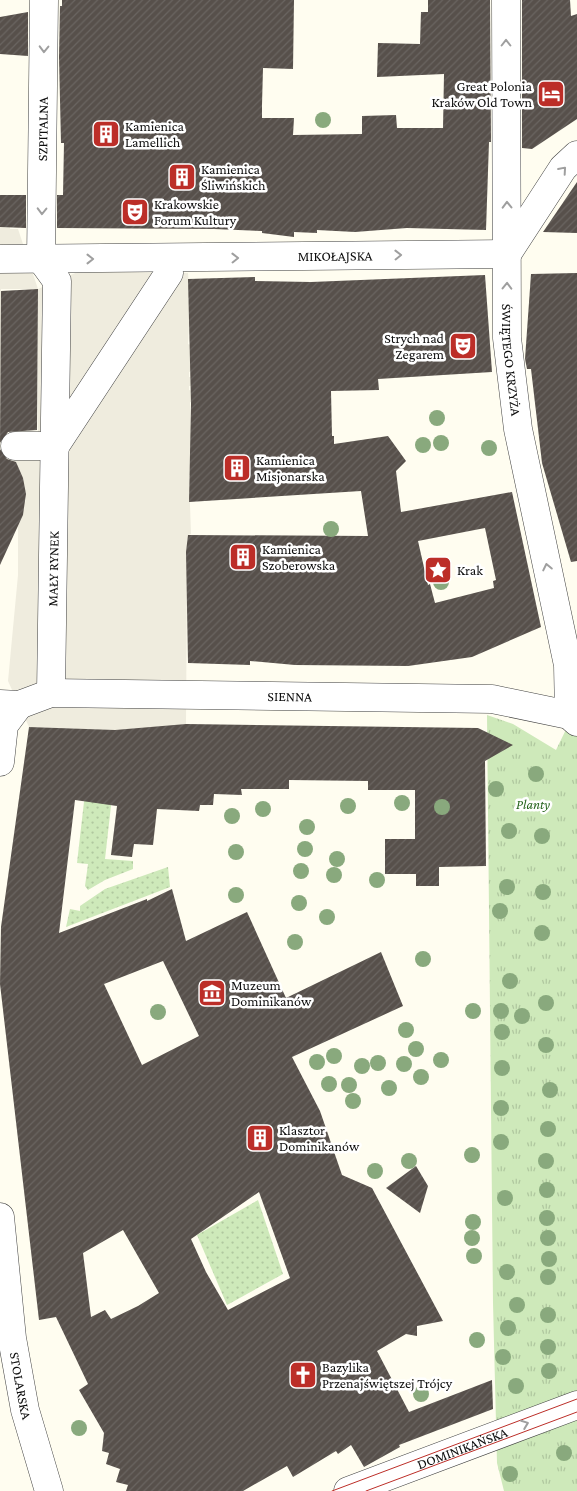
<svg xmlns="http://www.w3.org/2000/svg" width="577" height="1491" font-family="'Crimson Pro',serif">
<defs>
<pattern id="grass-dots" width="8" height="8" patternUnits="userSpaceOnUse" patternTransform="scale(1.25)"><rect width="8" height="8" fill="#cee9ba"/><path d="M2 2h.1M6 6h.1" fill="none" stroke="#b0c79f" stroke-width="1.8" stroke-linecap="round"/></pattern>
<pattern id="park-tufts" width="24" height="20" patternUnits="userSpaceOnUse" patternTransform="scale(1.25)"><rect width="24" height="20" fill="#cee9ba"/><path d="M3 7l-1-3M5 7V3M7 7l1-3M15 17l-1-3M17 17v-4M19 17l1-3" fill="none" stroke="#b0c79f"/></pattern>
<pattern id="building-hatch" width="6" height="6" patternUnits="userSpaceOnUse" patternTransform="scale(1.25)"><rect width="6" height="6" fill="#57504b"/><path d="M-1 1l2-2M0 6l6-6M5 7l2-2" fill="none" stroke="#6a6561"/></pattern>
</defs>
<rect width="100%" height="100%" fill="#fffdf0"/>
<g fill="url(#grass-dots)">
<polygon points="85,793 112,797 105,859 133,861 133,869 105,880 88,890 85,886 88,864 77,863"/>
<polygon points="168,867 170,887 66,927 70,909 80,911 80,906 105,889"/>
<polygon points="258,1200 283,1274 227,1305 197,1235"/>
</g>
<polygon fill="url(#park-tufts)" points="577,707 577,1491 504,1491 497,1463 493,1303 487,715 513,724 556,750"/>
<polygon fill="#efecde" points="10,226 10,229 18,229 38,289 80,271 188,273 190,297 188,298 190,307 188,344 190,345 190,360 192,360 192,371 189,372 189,377 191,377 192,386 189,386 189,390 192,391 193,402 190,402 191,475 189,475 191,534 188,535 187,574 186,724 120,731 104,730 96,731 95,729 87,729 86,731 79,731 78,729 70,728 62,731 61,728 29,727 8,681 18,575 18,525 23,515 26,498 23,478 17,469 13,469 14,457 38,441 38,289 1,289 3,384 0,384 0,227"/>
<g fill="url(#building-hatch)" fill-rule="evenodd">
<polygon points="62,0 294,0 293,69 263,68 262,105 262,118 294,118 293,135 362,134 362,116 396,115 397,128 443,128 444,74 377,77 378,43 420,44 421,12 428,12 428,0 490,0 491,142 489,142 486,230 407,228 355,232 317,230 317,233 294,232 294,237 262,233 262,231 214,229 57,228 57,195 63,195 64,143 61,143 59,57 60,6 62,6"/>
<polygon points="522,0 570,0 571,16 577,14 577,119 532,149 522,148"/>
<polygon points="28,12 28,56 0,54 0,17"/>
<polygon points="577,182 577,233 543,232"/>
<polygon points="0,195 26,195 26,228 0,227"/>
<polygon points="577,273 577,561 571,562 542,463 531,369 527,369 525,359 531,274"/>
<path d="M485,275L492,372L378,379L379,390L331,391L332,436H334V444L388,436L406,461L396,471L401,512L512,492L541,627L472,657L408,666L295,665L250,661V665L188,663L186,552L188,535L368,536L361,491L189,502L191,404L188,279L255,277V281L311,282ZM485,528L496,580L493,581L494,588L435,603L430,584L428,585L418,541Z"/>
<polygon points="38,289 37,430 8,432 0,443 1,291"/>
<polygon points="0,449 7,459 16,462 23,478 26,494 23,515 0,565"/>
<path d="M186,724L478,728L513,745L485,761L486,866L439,867V886H416V874H385V839H415V790H368V781L289,780V789H241L242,795L214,794L213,805H200L199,811L157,809L153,845L134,844L132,857L111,855L117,806L75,800L59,933L147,899V901L172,889L186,941L247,912L286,998L381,952L403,1006L292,1057L320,1111L342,1175L372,1188L443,1321L417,1326V1336L406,1334L377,1351L409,1412L492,1380L493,1409L399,1445L400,1447L364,1467L351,1445L338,1454L336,1451L293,1477L287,1466L243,1491H126L128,1485L116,1482L120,1469L106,1464L109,1453L102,1451L104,1433L79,1390L88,1384L56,1317L39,1320L0,984L1,927L29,727L115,730ZM163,961L199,1036L142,1065L104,984ZM259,1192L290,1278L228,1310L206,1272L191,1239ZM123,1230L159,1293L138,1306L111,1319L105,1310L91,1317L83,1253Z"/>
<polygon points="416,1166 428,1186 420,1213 386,1188"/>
</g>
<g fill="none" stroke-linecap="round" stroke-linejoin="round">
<g stroke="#414141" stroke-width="29">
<g id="minor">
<path id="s1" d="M506,0L507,338L518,429L568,665L569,715"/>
<polyline points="507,254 563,168 577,155"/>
<path id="s2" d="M0,259L507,254"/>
<polyline points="41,259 57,281 51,693"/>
<path id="s3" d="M41,259L44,0"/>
<polyline points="15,446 55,446 169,273"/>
<path id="s4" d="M0,704L19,705L51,693L492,699L569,715L577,722"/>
<polyline points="0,762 4,725 19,705"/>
<path id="s5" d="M0,1217L12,1338L25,1410L49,1491"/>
<path id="s6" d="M348,1491L577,1405"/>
</g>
</g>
<use href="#minor" stroke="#fff" stroke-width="28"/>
<g stroke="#bc2e28" stroke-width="1">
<polyline points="332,1491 577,1399"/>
<polyline points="366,1491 577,1412"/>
</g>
</g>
<g fill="#89a97d">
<circle cx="323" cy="120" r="8"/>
<circle cx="437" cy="418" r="8"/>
<circle cx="441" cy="443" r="8"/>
<circle cx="423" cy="445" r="8"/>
<circle cx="489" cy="448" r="8"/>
<circle cx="331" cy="529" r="8"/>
<circle cx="441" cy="582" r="8"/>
<circle cx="536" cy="774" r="8"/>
<circle cx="496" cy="789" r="8"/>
<circle cx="402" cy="803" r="8"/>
<circle cx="348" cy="806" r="8"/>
<circle cx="442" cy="807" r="8"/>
<circle cx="263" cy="809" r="8"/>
<circle cx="232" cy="816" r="8"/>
<circle cx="307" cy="827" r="8"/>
<circle cx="509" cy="831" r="8"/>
<circle cx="542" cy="836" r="8"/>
<circle cx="305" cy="849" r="8"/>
<circle cx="236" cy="852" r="8"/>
<circle cx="337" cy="859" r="8"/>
<circle cx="301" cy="871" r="8"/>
<circle cx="334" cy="875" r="8"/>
<circle cx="377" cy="880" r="8"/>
<circle cx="507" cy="887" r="8"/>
<circle cx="543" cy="892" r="8"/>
<circle cx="236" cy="895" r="8"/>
<circle cx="299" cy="903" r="8"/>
<circle cx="500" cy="911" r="8"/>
<circle cx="327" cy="917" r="8"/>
<circle cx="542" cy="933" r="8"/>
<circle cx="295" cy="942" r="8"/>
<circle cx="423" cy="959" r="8"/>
<circle cx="510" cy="981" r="8"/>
<circle cx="546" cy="1003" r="8"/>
<circle cx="473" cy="1011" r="8"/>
<circle cx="501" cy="1011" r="8"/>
<circle cx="158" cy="1012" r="8"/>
<circle cx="522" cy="1016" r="8"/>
<circle cx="406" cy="1030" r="8"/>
<circle cx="502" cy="1032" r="8"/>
<circle cx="546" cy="1045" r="8"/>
<circle cx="416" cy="1049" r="8"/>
<circle cx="334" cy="1056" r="8"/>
<circle cx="441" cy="1060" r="8"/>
<circle cx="317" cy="1062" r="8"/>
<circle cx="378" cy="1063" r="8"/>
<circle cx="404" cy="1064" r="8"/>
<circle cx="362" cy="1066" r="8"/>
<circle cx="502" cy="1068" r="8"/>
<circle cx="421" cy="1077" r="8"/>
<circle cx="329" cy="1084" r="8"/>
<circle cx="349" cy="1085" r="8"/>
<circle cx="389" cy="1088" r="8"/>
<circle cx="550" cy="1090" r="8"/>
<circle cx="353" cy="1101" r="8"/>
<circle cx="501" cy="1108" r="8"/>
<circle cx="548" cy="1129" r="8"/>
<circle cx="501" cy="1142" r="8"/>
<circle cx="472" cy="1155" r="8"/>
<circle cx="409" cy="1161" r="8"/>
<circle cx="546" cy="1161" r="8"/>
<circle cx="375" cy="1171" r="8"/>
<circle cx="547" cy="1190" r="8"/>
<circle cx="505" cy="1198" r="8"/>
<circle cx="547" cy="1218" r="8"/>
<circle cx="473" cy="1222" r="8"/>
<circle cx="472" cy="1238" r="8"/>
<circle cx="548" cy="1238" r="8"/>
<circle cx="474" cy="1256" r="8"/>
<circle cx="549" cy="1259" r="8"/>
<circle cx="507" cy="1272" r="8"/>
<circle cx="548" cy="1277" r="8"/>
<circle cx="517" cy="1305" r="8"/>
<circle cx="548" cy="1315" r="8"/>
<circle cx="508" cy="1328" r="8"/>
<circle cx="477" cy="1340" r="8"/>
<circle cx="548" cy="1347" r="8"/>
<circle cx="503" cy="1357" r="8"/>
<circle cx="549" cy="1371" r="8"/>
<circle cx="516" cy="1386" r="8"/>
<circle cx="421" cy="1394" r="8"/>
<circle cx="79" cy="1428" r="8"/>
<circle cx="564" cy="1453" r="8"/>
<circle cx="510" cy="1474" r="8"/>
</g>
<defs><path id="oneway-chevron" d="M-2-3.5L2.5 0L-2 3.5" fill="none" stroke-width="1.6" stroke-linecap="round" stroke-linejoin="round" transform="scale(1.25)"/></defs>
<g stroke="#9f9f9f">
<use href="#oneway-chevron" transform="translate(506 43) rotate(-90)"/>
<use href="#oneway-chevron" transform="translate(44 49) rotate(91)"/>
<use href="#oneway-chevron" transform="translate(563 170) rotate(-49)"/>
<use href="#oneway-chevron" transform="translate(507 205) rotate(-91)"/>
<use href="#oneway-chevron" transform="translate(42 211) rotate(91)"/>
<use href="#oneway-chevron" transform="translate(398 255) rotate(-1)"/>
<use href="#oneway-chevron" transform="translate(235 258) rotate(-1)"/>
<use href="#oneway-chevron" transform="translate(90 259)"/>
<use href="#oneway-chevron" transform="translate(507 286) rotate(-89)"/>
<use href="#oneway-chevron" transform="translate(547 567) rotate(-102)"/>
<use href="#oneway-chevron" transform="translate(525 1424) rotate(-21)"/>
</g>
<defs>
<g id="hotel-square" transform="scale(1.4375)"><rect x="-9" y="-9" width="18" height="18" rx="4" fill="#bc2e28" stroke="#fff"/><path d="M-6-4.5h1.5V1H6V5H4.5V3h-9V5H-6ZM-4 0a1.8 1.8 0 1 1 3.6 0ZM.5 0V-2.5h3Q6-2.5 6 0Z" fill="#fff"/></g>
<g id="building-square" transform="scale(1.4375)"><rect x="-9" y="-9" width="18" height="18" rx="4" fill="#bc2e28" stroke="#fff"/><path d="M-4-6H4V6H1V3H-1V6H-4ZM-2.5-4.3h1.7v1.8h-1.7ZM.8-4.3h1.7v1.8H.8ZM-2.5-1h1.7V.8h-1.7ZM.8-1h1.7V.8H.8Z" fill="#fff"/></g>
<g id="theatre-square" transform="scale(1.4375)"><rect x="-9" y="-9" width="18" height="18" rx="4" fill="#bc2e28" stroke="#fff"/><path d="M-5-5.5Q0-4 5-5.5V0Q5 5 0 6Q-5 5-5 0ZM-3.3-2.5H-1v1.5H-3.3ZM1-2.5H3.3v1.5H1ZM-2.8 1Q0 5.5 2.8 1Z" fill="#fff"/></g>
<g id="sight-square" transform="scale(1.4375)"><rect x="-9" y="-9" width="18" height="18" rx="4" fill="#bc2e28" stroke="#fff"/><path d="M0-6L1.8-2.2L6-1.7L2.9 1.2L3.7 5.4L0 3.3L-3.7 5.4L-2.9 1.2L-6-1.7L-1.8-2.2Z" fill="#fff"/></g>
<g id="museum-square" transform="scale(1.4375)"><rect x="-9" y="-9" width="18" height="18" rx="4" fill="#bc2e28" stroke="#fff"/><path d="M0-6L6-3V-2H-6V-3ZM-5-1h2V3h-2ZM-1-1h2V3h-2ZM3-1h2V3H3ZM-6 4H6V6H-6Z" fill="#fff"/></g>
<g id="church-square" transform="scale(1.4375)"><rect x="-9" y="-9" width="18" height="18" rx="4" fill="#bc2e28" stroke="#fff"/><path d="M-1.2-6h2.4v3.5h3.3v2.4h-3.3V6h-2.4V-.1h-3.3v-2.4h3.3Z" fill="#fff"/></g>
</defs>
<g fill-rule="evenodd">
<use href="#hotel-square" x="551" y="94"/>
<use href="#building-square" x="106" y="134"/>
<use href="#building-square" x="182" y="177"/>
<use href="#theatre-square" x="135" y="212"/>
<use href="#theatre-square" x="463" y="346"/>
<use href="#building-square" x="237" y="468"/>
<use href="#building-square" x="243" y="557"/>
<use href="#sight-square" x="438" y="570"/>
<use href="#museum-square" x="212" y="993"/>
<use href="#building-square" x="260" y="1138"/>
<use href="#church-square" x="303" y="1375"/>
</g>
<g text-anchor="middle" stroke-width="5" stroke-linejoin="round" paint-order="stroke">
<g font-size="14" fill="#0e0e0e" stroke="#fff" text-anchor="start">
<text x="532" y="91" text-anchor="end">Great Polonia<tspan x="532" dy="16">Kraków Old Town</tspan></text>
<text x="125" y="131">Kamienica<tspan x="125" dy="16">Lamellich</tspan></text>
<text x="201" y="174">Kamienica<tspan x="201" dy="16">Śliwińskich</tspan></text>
<text x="154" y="209">Krakowskie<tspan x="154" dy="16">Forum Kultury</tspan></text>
<text x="444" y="343" text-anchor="end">Strych nad<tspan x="444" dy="16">Zegarem</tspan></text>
<text x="256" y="465">Kamienica<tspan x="256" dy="16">Misjonarska</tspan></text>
<text x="262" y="554">Kamienica<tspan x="262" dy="16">Szoberowska</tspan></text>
<text x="457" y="575">Krak</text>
<text x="231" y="990">Muzeum<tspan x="231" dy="16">Dominikanów</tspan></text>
<text x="279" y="1135">Klasztor<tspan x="279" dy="16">Dominikanów</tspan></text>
<text x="322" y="1372">Bazylika<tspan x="322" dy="16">Przenajświętszej Trójcy</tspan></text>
</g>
<g font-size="14" fill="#0e0e0e" stroke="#fff">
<text dy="5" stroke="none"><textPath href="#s3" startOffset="130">SZPITALNA</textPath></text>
<text dy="5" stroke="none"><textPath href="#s2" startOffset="335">MIKOŁAJSKA</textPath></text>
<text dy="5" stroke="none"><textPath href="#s1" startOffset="360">ŚWIĘTEGO KRZYŻA</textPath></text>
<text transform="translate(53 569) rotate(-89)" y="5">MAŁY RYNEK</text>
<text dy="5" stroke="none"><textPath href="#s4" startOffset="292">SIENNA</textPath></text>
<text dy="5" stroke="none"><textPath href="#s5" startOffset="170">STOLARSKA</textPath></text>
<text dy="5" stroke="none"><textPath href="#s6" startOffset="122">DOMINIKAŃSKA</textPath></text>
</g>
<g font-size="14" font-style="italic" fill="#28651f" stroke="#fff">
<text x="533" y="809">Planty</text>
</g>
</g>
</svg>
